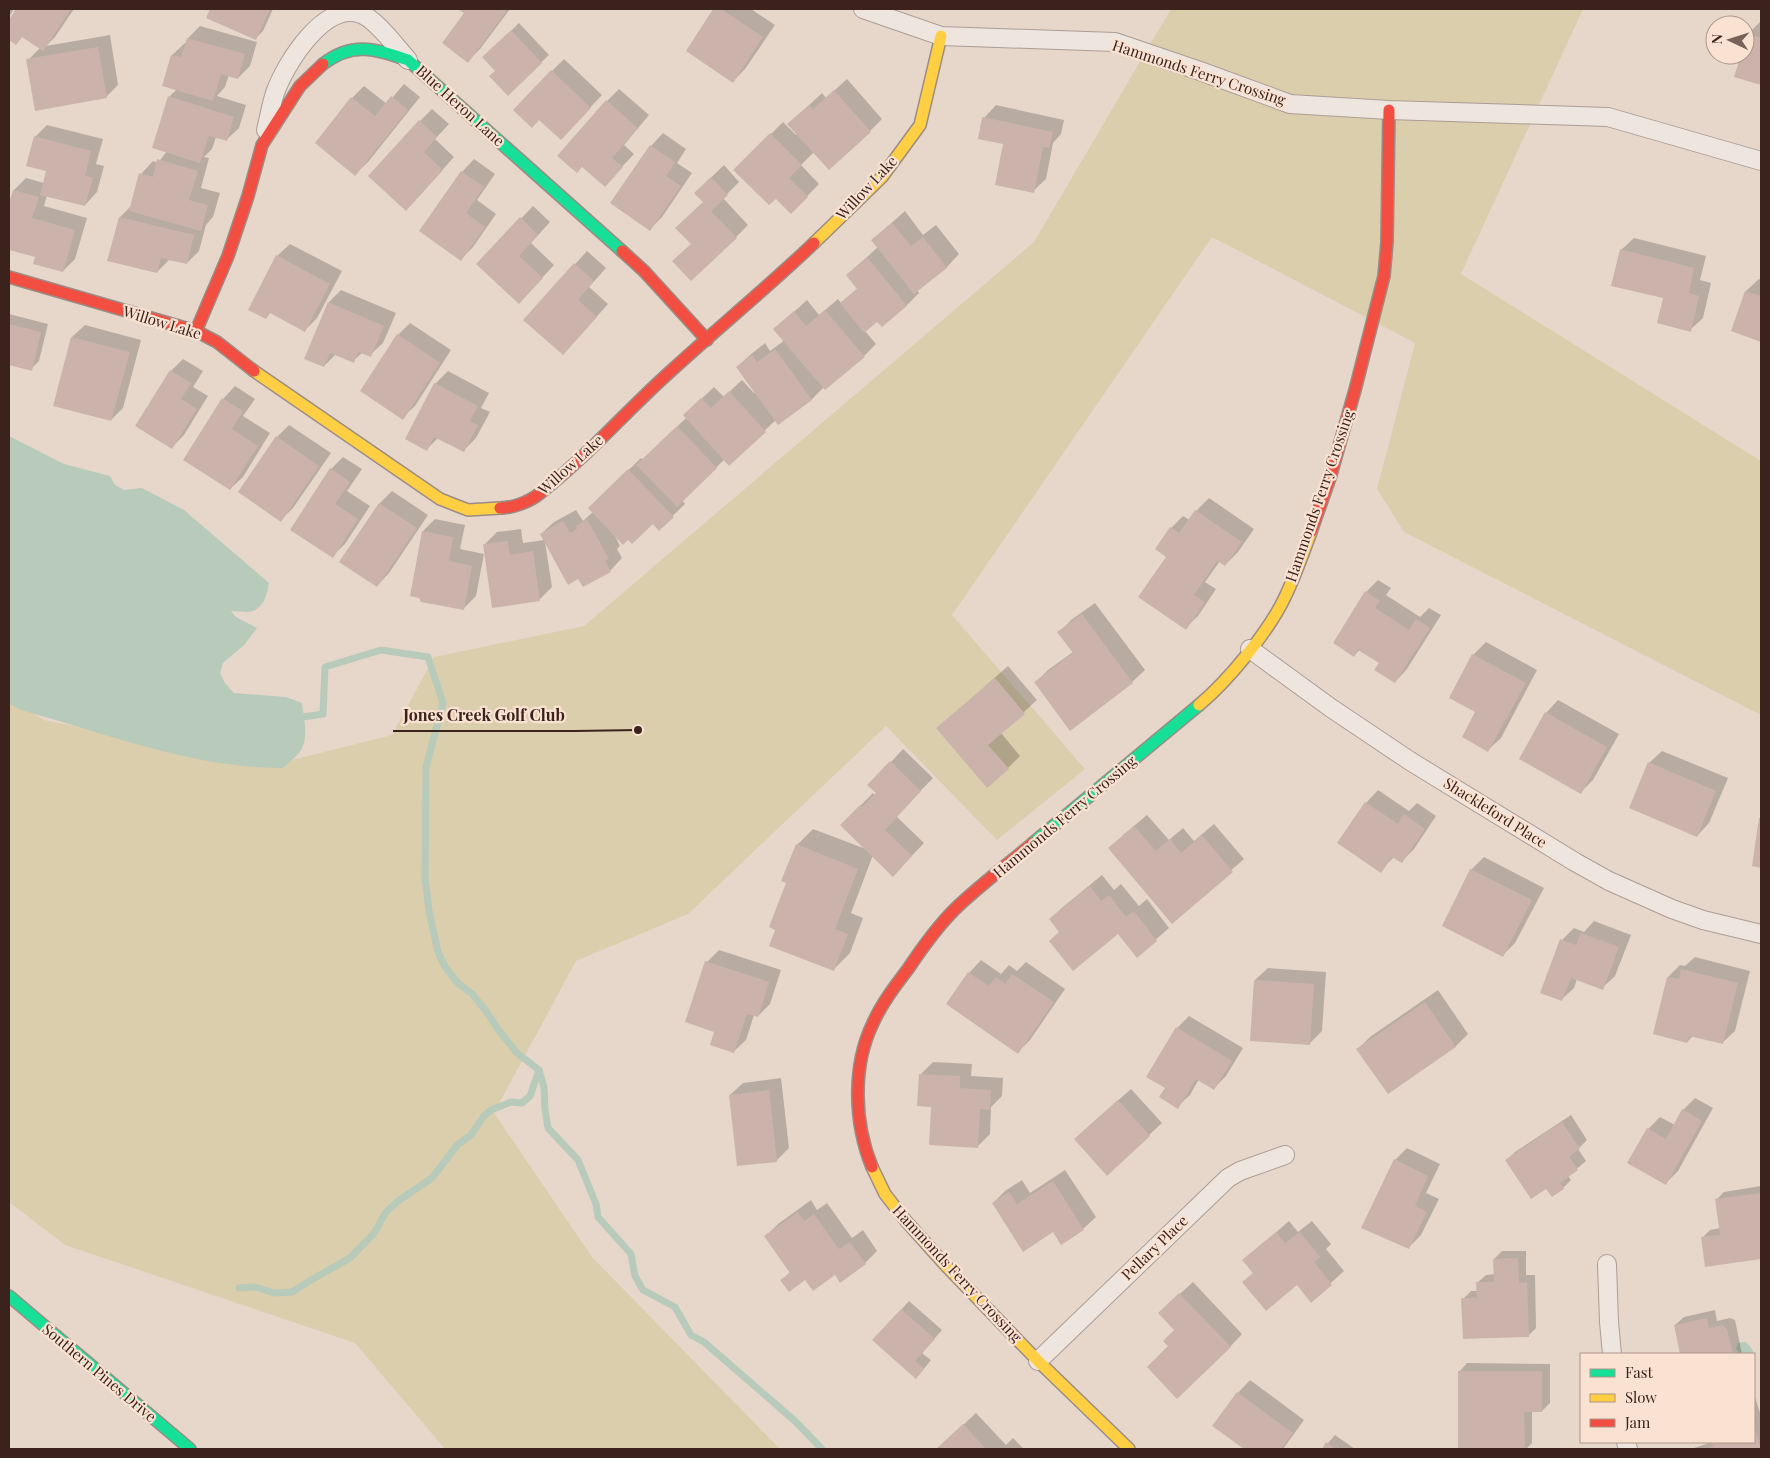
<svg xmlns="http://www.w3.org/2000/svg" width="1770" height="1458" font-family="'Playfair Display',serif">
<rect width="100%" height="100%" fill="#e7d7cb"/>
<polygon fill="#dbceac" points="1171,9 1583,9 1461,274 1761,461 1761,715 1404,532 1377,489 1415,343 1212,237 952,615 1085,769 997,840 886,726 688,914 576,961 494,1113 592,1257 780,1449 445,1449 355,1343 65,1245 9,1202 9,699 44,720 272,765 392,735 434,657 584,626 1034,242"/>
<g fill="#b8cab9">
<path d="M9,436L64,464L110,476L115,485L124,490L142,488L184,510L269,583C267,596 263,611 247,612C242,612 237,611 231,611L236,617L257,628L244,645L223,663L220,673L225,683L234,693L286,697L302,703C304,719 310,741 298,754C294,759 288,763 283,768C192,768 108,734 21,710L9,704Z"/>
<path d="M1742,1342H1746C1754,1350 1756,1356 1754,1368V1354H1740L1736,1349L1738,1343Z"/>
</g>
<g fill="#0003">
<polygon points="9,9 14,9 9,17"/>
<polygon points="18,9 74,9 55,37 46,46 110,35 118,85 106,97 28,60 40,48 23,36 16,44 9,39 9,22"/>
<polygon points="211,9 273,9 263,31 255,39 207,17"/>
<polygon points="460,9 510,9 480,49 468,61 466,13"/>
<polygon points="715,9 751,9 775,25 745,69 733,81 687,51"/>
<polygon points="1760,22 1761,22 1761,84 1736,76 1742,55 1745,55 1745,44 1748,34"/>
<polygon points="519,23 549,55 508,94 496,71 484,57"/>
<polygon points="200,26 257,42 250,66 238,78 229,75 225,87 217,96 246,105 239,128 226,140 216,137 212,149 204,157 209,158 201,188 220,193 213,217 206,225 199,251 187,263 169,260 157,272 109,260 120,217 132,205 141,174 153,161 158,163 167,151 169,97 177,89 164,86 172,55 185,43 186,43 188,38"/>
<polygon points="564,59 602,95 573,126 540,118 552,71"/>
<polygon points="847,79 882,119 870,131 814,152 801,165 819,184 791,213 776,197 735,170 783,122 796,135 798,133 789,124 822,93 826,98"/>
<polygon points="404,84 420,97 368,162 355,174 352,98 364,86 387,104"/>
<polygon points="619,89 649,115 624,145 634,154 605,185 607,101"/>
<polygon points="996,105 1064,120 1061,134 1053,143 1046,179 1033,191 1005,143 984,118"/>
<polygon points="432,109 449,124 435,139 454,157 418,197 420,121"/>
<polygon points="47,125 103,139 96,164 104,166 97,192 85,205 47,195 44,206 87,218 75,259 63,271 37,257 9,249 9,207 14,190 26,178 44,183 48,170 35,137"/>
<polygon points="663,133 686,149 677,163 692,173 662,217 650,229 651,146"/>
<polygon points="474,159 495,174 477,200 496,214 473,247 461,259 421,231 462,172"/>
<polygon points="724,165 739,182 723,198 748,225 736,237 692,243 704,202 695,193"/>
<polygon points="533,206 550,222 531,243 554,265 531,290 478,264"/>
<polygon points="905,211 923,235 936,225 959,254 947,267 917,290 919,293 907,305 882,325 877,321 865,331 876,344 864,356 824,387 812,399 778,424 776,420 729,464 725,459 682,500 685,504 659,529 653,522 628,538 615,536 620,546 617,549 622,558 610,571 578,577 545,542 552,587 540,599 484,545 497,532 521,529 523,543 544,540 541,534 554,522 576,510 583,521 593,512 589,508 641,458 643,460 686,418 697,403 714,387 724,397 742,380 754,393 755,392 737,367 750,355 765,343 770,351 785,340 775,329 807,300 819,315 838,299 841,303 858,288 847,275 878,247 872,240"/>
<polygon points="1634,238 1706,256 1700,280 1711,283 1703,318 1690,330 1665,297 1621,250"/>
<polygon points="290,244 342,271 317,318 305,330 271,312 266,318 277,256"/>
<polygon points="587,251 606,268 589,287 608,304 575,341 525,320"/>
<polygon points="1759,279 1761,280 1761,341 1733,331 1746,291"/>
<polygon points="341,290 396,313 383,343 370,355 363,352 353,361 336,354 324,366 329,302"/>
<polygon points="9,314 48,324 39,361 31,369 9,364"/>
<polygon points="410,323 451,350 415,406 402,418 398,335"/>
<polygon points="85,325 141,340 123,408 111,420 72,337"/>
<polygon points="183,359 203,371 193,387 208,396 184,435 172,447 171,371"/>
<polygon points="448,371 489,393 481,408 490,412 476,438 463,451 439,437 426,450 406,439 435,384"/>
<polygon points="235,386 255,399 243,416 270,433 243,477 230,489 223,399"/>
<polygon points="289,425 331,453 293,508 281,520 277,437"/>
<polygon points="343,457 362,469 347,491 370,506 345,544 332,556 331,469"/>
<polygon points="392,491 428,515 389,573 377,586 380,503"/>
<polygon points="1209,498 1254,529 1238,552 1225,565 1220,561 1205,582 1216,589 1198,616 1185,628 1171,528 1183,516 1190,520 1196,511"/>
<polygon points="435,519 465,525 460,549 484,554 476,596 463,609 423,531"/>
<polygon points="1378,580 1391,588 1386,595 1420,617 1429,608 1441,615 1407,669 1395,682 1381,663 1360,650 1354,655 1366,592"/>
<polygon points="1095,603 1145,670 1132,682 1036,682 1048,670 1073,652 1059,633 1071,620"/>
<polygon points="1486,642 1537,670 1501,738 1488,750 1477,712 1450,697 1473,655"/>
<polygon points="1008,666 1037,700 1001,733 1020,756 1008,768 938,728"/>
<polygon points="1558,700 1619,734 1593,780 1581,792 1546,713"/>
<polygon points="903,749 933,778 896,816 924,843 905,863 873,855 851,913 863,918 850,953 834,969 777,929 797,845 813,829 866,849 841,825 873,793 875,796 891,762"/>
<polygon points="1662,751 1728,778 1709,823 1697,836 1649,763"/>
<polygon points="1378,790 1409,811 1417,803 1436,816 1414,849 1401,862 1394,857 1380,871 1366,803"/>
<polygon points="1147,815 1169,840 1183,828 1194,841 1214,824 1244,859 1172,922 1122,836"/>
<polygon points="1484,857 1544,888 1515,943 1503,955 1443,925 1471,870"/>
<polygon points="1102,875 1114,890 1121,884 1139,906 1147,899 1169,928 1137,956 1119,932 1060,931 1050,919 1063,907"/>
<polygon points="1594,921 1631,935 1615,976 1602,988 1577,979 1574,988 1561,1000 1562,940 1574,928 1584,932"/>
<polygon points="719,950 781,970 770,1004 758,1016 754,1015 746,1040 733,1052 716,1031 707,962"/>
<polygon points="1695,957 1750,971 1735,1031 1722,1043 1693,1036 1687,1042 1668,977 1680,965 1685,966"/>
<polygon points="981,960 1001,974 1009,965 1017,971 1026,962 1065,989 1030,1040 1018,1052 948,1004 969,973"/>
<polygon points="1268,968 1326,972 1322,1031 1310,1043 1251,1039 1255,980"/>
<polygon points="1438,990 1468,1034 1456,1046 1388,1093 1358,1049 1370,1037"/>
<polygon points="1189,1016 1243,1048 1226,1076 1214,1088 1199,1079 1190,1095 1177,1107 1166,1088 1177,1028"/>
<polygon points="933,1062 972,1064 971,1076 1003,1078 1002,1096 991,1107 990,1134 977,1147 933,1105 920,1075"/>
<polygon points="781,1078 789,1148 776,1161 730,1095 743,1083"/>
<polygon points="1131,1089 1162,1123 1107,1174 1088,1127"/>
<polygon points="1695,1098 1713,1108 1678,1171 1666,1183 1648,1129 1660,1117 1675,1125 1683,1110"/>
<polygon points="1571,1115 1587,1140 1578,1149 1586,1161 1568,1176 1571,1180 1563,1188 1547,1187 1507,1160 1515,1152"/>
<polygon points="1407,1148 1440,1164 1426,1193 1439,1199 1421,1235 1409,1247 1395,1160"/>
<polygon points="1065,1170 1096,1217 1083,1229 1053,1231 993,1203 1005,1191 1022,1180 1030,1193"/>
<polygon points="1761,1186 1761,1258 1706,1266 1702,1238 1710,1230 1721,1228 1716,1200 1724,1192"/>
<polygon points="811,1200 817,1210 827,1203 852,1238 863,1230 877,1251 865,1263 835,1273 805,1278 782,1280 791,1271 766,1236 778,1224"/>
<polygon points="1289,1221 1298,1232 1312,1221 1331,1244 1326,1249 1344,1271 1311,1301 1297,1283 1244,1282 1254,1272 1244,1260"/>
<polygon points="1502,1251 1526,1251 1526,1275 1535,1275 1536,1328 1528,1336 1463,1299 1471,1291 1478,1291 1477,1283 1486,1275 1495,1274 1494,1259"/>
<polygon points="1193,1282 1242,1334 1230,1347 1170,1346 1176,1330 1172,1301"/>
<polygon points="909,1301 942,1330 922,1353 931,1360 924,1369 874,1340"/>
<polygon points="1715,1310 1717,1321 1730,1318 1735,1320 1742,1354 1682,1354 1675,1325 1684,1317"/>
<polygon points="1467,1363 1550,1364 1550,1403 1542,1411 1532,1411 1532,1443 1526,1449 1459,1449 1459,1372"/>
<polygon points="1250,1380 1304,1420 1283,1449 1246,1449 1214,1425 1238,1393"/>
<polygon points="1754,1394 1761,1416 1761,1449 1691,1449 1712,1442 1754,1442"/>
<polygon points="976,1413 1006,1445 1013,1438 1024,1449 937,1449"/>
<polygon points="1335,1435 1355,1449 1323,1449"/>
</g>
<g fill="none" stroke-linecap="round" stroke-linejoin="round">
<g stroke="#b8cab9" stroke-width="7">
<polyline points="296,718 323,714 325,667 381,650 428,657 443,703 426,767 425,877 429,911 438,952 445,967 458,983 472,994 486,1011 497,1028 517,1053 539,1070 544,1087 545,1110 548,1128 578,1160 596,1204 598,1217 631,1254 635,1276 643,1290 675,1307 691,1335 704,1342 795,1421 822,1449"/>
<polyline points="239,1288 255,1287 274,1293 292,1292 311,1280 350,1258 374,1233 386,1212 398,1201 432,1178 458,1144 470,1136 484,1116 491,1110 511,1102 522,1103 530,1096 539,1070"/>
</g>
</g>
<g fill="#cbb3ac">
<polygon points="16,9 71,9 43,51 22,37 16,45 9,40 9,20"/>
<polygon points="210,9 270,9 256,40 206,18"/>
<polygon points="458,9 508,9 468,63 442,43 464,13"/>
<polygon points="713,9 721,9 763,37 733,83 686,51"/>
<polygon points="511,30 542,63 508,96 489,76 495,71 482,57"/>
<polygon points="1747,33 1761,38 1761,85 1734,77 1741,55 1745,55 1745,40"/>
<polygon points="187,38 245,54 238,79 221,74 213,101 162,86 171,55 181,57"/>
<polygon points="98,47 107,98 35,111 26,59"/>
<polygon points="551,70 591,108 561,140 539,120 532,128 513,110"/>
<polygon points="834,90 871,132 829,170 787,124 809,105 813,109"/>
<polygon points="168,96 234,117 227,141 209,136 200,163 152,148"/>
<polygon points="391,96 408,110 355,176 315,143 351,97 375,116"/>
<polygon points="606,100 638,128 612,158 623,167 605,187 582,167 577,173 557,156"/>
<polygon points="982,117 1053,132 1049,148 1043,147 1034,193 995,185 1003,144 978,139"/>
<polygon points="419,120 437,137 424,152 443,170 406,211 368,176"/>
<polygon points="770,133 802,165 789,178 808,197 791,214 776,199 769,205 733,170"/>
<polygon points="34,136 91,151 85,176 93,178 85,206 40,195 46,171 26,166"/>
<polygon points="650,145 675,162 666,176 681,186 650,231 610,203"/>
<polygon points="157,159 198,171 189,200 208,205 201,231 129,211 139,173 153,177"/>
<polygon points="461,171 484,187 466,213 485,227 461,261 419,231"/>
<polygon points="711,177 728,195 711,211 737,238 691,281 672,261 691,244 675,228 703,202 694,193"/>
<polygon points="13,190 39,197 32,218 75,230 63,272 33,264 35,257 9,250 9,203"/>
<polygon points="119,217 194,235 187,264 161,258 157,273 107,261"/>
<polygon points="520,217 538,235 519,256 543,278 519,304 476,264"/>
<polygon points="892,223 911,246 923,237 947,268 914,294 871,240"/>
<polygon points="1620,249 1694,268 1689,293 1699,296 1691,332 1657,323 1663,298 1611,286"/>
<polygon points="276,255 330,284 305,332 270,313 266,319 248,310"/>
<polygon points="867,257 907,306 882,327 877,322 864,333 840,303 857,289 846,275"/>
<polygon points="574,263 594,281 578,300 597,317 563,355 523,320"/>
<polygon points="1745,291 1761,296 1761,342 1731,331"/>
<polygon points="328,302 384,326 371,357 358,352 354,363 330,353 324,367 304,359"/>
<polygon points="825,310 865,357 825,390 773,329 794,311 806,326"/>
<polygon points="9,324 41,332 32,371 9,365"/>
<polygon points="397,334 440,363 403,420 360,391"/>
<polygon points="71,337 130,352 111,421 53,406"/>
<polygon points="775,349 812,400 778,425 736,367 752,355 757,362"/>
<polygon points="170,370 191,383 181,399 197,409 172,449 135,426"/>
<polygon points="434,383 478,406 470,421 478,425 464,452 434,437 427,451 405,439"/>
<polygon points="729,391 766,432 729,466 683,415 701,398 711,408"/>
<polygon points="222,398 243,411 232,429 258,446 230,490 183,460"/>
<polygon points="677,426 717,468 677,507 636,465"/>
<polygon points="276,436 319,466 281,522 238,492"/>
<polygon points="330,468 350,482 335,504 358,519 333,558 290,530"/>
<polygon points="628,469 674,517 659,531 653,524 632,544 628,540 623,545 588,508"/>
<polygon points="379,503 417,528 377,587 339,562"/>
<polygon points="1195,510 1242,542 1225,566 1217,561 1194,595 1205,602 1186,630 1138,597 1166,557 1155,549 1170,527 1179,533"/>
<polygon points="587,519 609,559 605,561 611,572 583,587 578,579 568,585 540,534 563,521 570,533 577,529 576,526"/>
<polygon points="422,531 453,537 449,561 472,566 464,610 421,602 419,598 410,596"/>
<polygon points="508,541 510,555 533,551 540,601 492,608 483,544"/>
<polygon points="1365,591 1380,601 1375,608 1409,630 1416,619 1430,628 1395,683 1374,670 1379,663 1358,650 1354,657 1333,643"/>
<polygon points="1082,614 1133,683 1070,731 1034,682 1073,653 1057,632"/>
<polygon points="1472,654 1526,683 1488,752 1462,737 1475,712 1449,698"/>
<polygon points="995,678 1025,714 988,745 1009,769 987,788 936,728"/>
<polygon points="1545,712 1607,747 1581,794 1519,759"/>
<polygon points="890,761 921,791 885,830 912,856 893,877 840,825 860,805 862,807 876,793 867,785"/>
<polygon points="1648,762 1716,791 1697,837 1629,808"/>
<polygon points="1365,802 1398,824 1404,814 1425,829 1402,863 1392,857 1381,873 1337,843"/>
<polygon points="1759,818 1761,818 1761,868 1752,866"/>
<polygon points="1134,826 1156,851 1170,839 1181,853 1202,835 1233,872 1172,924 1108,848"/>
<polygon points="796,844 858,869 835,929 848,934 834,971 769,946 775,930 769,927 786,883 781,881"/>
<polygon points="1470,869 1532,900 1503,957 1442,926"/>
<polygon points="1090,886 1101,901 1109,895 1126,917 1134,911 1157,941 1137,958 1118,934 1073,971 1049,941 1059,932 1049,919"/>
<polygon points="1581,933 1619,947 1603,990 1571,978 1562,1001 1540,993 1560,939 1576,945"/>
<polygon points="705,961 769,982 758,1017 747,1014 734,1053 710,1045 714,1032 685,1022"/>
<polygon points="1681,969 1738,983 1723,1044 1689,1036 1687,1043 1653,1034 1667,977 1679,979"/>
<polygon points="968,972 989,986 996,977 1005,984 1012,974 1054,1002 1018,1054 946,1004"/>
<polygon points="1254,980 1314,984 1310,1045 1250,1041"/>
<polygon points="1425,1002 1456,1047 1388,1094 1356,1049"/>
<polygon points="1176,1027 1232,1061 1214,1090 1196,1079 1178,1109 1159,1097 1165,1088 1146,1077"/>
<polygon points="919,1074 960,1076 960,1088 991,1090 990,1110 980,1109 978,1148 929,1145 931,1107 917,1106"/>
<polygon points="769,1090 777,1162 737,1166 729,1095"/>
<polygon points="1118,1100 1150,1136 1107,1176 1074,1139"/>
<polygon points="1682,1109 1702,1121 1666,1185 1627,1163 1647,1128 1666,1139"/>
<polygon points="1562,1122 1580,1149 1569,1156 1578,1170 1560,1183 1564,1189 1552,1197 1546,1189 1531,1199 1505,1160"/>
<polygon points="1394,1159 1428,1176 1415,1206 1427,1212 1409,1249 1361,1228"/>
<polygon points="1053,1181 1084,1230 1061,1245 1053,1232 1023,1252 992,1203 1009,1192 1017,1204"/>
<polygon points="1761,1193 1761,1259 1705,1267 1701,1237 1720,1235 1715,1199"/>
<polygon points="798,1212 804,1221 814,1214 839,1249 850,1242 866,1264 840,1283 835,1275 813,1291 805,1280 789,1292 780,1280 790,1273 764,1236"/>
<polygon points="1276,1232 1285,1243 1300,1232 1320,1257 1314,1262 1332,1285 1311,1303 1297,1285 1266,1311 1242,1282 1253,1273 1242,1260"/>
<polygon points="1518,1258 1519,1283 1527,1282 1529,1337 1463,1339 1461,1298 1477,1298 1476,1282 1494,1282 1493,1259"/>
<polygon points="1179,1293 1231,1347 1177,1399 1147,1367 1168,1346 1163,1341 1174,1330 1158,1313"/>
<polygon points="901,1309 935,1339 915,1361 924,1369 916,1379 872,1340"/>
<polygon points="1707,1318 1709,1328 1722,1325 1727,1329 1733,1354 1680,1354 1674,1325"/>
<polygon points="1458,1371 1542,1371 1542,1412 1524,1412 1525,1449 1458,1449"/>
<polygon points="1237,1392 1293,1433 1281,1449 1244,1449 1212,1426"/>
<polygon points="963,1424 986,1449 936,1449"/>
<polygon points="1754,1426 1761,1449 1706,1449 1714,1446 1710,1442 1754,1442"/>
<polygon points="1326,1442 1336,1449 1322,1449"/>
</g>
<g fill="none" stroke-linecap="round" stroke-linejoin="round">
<g stroke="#ac9d95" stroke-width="20">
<g id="street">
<polyline points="863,9 941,36 1115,42 1200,71 1290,104 1389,110 1608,117 1761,161"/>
<path d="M266,130C269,118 271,105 275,93C285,64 325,0 361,14C376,19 397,48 408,60"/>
<polyline points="1250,649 1331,708 1410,761 1575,862 1609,881 1672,909 1703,920 1761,934"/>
<polyline points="1607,1264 1609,1322 1612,1354"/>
<polyline points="1038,1361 1228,1178 1240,1171 1285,1155"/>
<polyline points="1626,1442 1628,1449"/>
</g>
</g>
<g stroke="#9b8c85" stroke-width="14">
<g id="fast">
<path d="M323,64C353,41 375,49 408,60L622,251"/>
<polyline points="1033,843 1199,705"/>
<polyline points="9,1296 190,1449"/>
</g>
</g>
<g stroke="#9b8c85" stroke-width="14">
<g id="slow">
<polyline points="814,243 882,177 920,125 941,36"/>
<polyline points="254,371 440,499 468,510 500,508"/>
<path d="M1199,705C1228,681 1269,631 1285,597C1295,576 1303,554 1311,532"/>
<polyline points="872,1167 885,1194 906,1221 948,1268 1038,1361 1129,1449"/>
</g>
</g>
<g stroke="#9b8c85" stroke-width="14">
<g id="jam">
<polyline points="622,251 644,271 707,340"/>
<polyline points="9,277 196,331 217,342 254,371"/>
<polyline points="196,331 228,256 248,196 262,145 300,86 323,64"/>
<path d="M500,508C513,508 529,502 539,494C587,457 627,410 672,370C719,327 768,287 814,243"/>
<polyline points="1311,532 1330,478 1355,390 1384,276 1387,242 1389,110"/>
<path d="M872,1167C854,1123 852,1066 873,1023C882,1003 895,986 908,969C922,948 937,927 955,909C979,886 1007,865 1033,843"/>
</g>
</g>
<use href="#street" stroke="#eee5df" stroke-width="18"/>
<use href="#fast" stroke="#16e098" stroke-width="11"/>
<use href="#slow" stroke="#ffcf43" stroke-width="11"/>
<use href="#jam" stroke="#f24e42" stroke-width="11"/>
</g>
<g text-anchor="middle" stroke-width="4.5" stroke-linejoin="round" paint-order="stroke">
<g font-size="15" fill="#3c221c" stroke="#f9e2d1">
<text transform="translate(1199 73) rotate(18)" y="5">Hammonds Ferry Crossing</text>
<text transform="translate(460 106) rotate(42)" y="5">Blue Heron Lane</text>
<text transform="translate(867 188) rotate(-47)" y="5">Willow Lake</text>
<text transform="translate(162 323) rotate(17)" y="5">Willow Lake</text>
<text transform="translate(571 465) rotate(-42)" y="5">Willow Lake</text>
<text transform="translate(1320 496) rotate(-71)" y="5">Hammonds Ferry Crossing</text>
<text transform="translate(1495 813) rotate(32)" y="5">Shackleford Place</text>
<text transform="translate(1065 817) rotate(-40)" y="5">Hammonds Ferry Crossing</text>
<text transform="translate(1155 1248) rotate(-44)" y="5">Pellary Place</text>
<text transform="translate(957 1274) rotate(47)" y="5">Hammonds Ferry Crossing</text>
<text transform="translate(99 1373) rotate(40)" y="5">Southern Pines Drive</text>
</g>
</g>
<path fill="none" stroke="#3c221c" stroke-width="2" d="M638 730L575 731H393"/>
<circle fill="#3c221c" stroke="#f9e2d1" stroke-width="2" cx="638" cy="730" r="5"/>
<g font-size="16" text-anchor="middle" font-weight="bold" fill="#3c221c" stroke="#f9e2d1" stroke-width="4.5" stroke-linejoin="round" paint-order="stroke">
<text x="484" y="721">Jones Creek Golf Club</text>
</g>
<rect width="1770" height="1458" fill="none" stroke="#3c221c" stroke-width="20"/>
<rect x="1580" y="1353" width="175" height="90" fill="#f9e2d1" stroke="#ad9589"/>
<rect x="1590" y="1369" width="25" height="8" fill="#16e098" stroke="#ad9589"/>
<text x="1625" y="1378" font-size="15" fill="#3c221c">Fast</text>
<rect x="1590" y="1394" width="25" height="8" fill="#ffcf43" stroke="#ad9589"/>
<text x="1625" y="1403" font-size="15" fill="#3c221c">Slow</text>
<rect x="1590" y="1419" width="25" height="8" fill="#f24e42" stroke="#ad9589"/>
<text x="1625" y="1428" font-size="15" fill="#3c221c">Jam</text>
<g transform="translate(1730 40) rotate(274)"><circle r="24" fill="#f9e2d1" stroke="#ad9589"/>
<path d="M0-4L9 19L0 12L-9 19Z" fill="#786159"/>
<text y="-8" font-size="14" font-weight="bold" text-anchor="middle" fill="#3c221c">N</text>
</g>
</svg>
